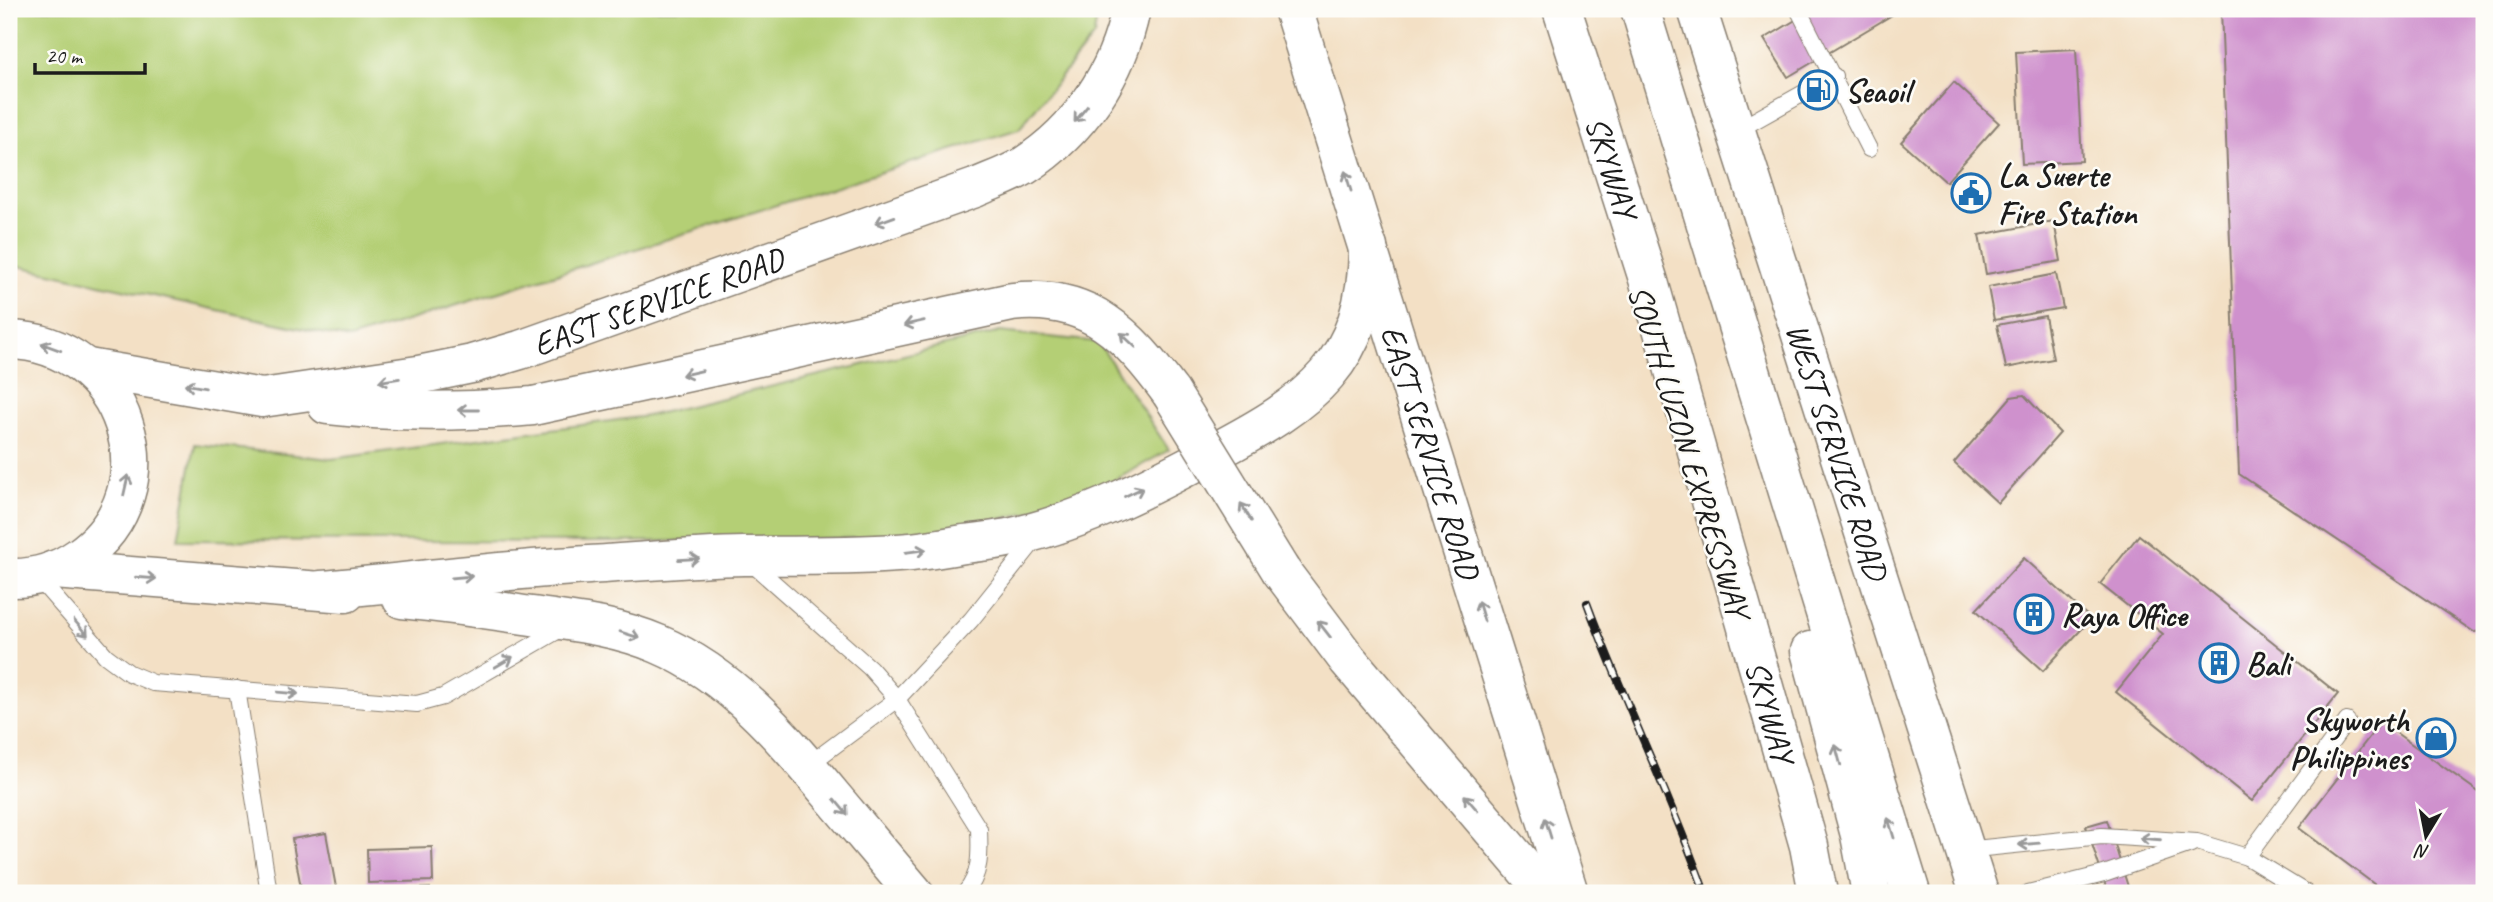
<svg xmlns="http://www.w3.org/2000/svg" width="2493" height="902" font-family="Caveat,sans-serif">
<rect width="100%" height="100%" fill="#fdfcf7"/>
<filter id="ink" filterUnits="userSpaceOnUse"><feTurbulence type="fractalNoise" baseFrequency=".0143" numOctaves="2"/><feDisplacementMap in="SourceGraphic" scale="14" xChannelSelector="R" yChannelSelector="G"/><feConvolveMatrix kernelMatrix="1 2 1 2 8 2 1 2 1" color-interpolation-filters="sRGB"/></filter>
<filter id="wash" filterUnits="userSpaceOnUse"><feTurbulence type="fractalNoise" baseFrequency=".00686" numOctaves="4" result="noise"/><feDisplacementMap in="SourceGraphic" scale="28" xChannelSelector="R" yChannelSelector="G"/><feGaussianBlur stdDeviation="1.57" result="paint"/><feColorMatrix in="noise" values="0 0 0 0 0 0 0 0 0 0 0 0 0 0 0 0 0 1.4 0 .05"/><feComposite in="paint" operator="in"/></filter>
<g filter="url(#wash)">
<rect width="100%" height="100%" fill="#f3e0c5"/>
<g fill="#b4cf75" stroke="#687648" stroke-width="2">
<polygon points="9,9 1098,9 1094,36 1019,129 349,339 9,264"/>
<polygon points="1000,332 1098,342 1169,450 1081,499 929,537 610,542 178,540 195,444 331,459 647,416"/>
</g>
<g id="blocks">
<g fill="#cf91cd">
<polygon points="1814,9 1902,9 1788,77 1764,39"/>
<polygon points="2221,9 2484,9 2484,631 2474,632 2239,474"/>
<polygon points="2076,49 2082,161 2022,164 2016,52"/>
<polygon points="1954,82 1999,123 1946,182 1901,142"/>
<polygon points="2054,221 2061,261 1986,274 1979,235"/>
<polygon points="2056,274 2063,308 1994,320 1988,287"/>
<polygon points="2045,316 2053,359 2006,368 1997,325"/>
<polygon points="2024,395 2060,433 1998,503 1954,463 2011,397"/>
<polygon points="2139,535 2338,694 2252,801 2116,692 2163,634 2100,584"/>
<polygon points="2024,558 2091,619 2043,671 1976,610"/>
<polygon points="2381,722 2484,796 2484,893 2386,893 2299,828"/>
<polygon points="2107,820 2130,893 2108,893 2086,826"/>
<polygon points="326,833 337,893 302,893 292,839"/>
<polygon points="432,847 433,881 368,883 367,849"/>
<polygon points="430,888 430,893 375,893 375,891"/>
</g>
</g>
</g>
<g filter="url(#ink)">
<use href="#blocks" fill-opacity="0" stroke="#887e70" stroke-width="2"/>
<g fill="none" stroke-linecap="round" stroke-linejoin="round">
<g stroke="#887e70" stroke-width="18">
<g id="lane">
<polyline points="1798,9 1869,149"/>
<polyline points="1736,131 1834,76"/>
<path d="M749,561L870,668L897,699L979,829C980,853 981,875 965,893"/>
<polyline points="38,578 106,656 129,673 153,683 417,704 443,697 564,627"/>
<polyline points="237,689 269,893"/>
<polyline points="807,766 897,699 971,620 1035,540"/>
<polyline points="1965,850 2102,836 2197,842 2247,857 2306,893"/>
<polyline points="2247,857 2347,721"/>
<polyline points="2028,893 2104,874 2191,844"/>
</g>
</g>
<g stroke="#887e70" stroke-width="41">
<g id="secondary">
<path id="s1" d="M1293,9L1569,893"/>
<path id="s2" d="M1697,9L1979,893"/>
<path d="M9,340C125,342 176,490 79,557C59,571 34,579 9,578"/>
<path id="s3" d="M88,368L262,398L418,375L472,364L520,350L975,188C991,181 1009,175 1024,166C1080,130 1118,73 1131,9"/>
<path d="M327,405C395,413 465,412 533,406L1012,302C1090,293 1128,335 1171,393"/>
<polyline points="54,570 346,593"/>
<polyline points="1281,571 1348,660 1546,893"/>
<path d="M321,590C410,582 499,570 589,565C640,562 692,557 744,556C799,555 856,557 911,552C929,550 947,547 964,544C982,542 1000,540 1017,536C1086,520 1153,485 1215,452C1310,402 1367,363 1368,247"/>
<path d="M402,599C441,603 479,608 518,614C565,621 614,625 658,644C731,675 782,736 832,796C859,828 887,861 914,893"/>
</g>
</g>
<g stroke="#887e70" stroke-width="41">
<g id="highway">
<polyline points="1640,9 1911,893"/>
<polyline points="1810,651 1860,835 1871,893"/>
</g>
</g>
<use href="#lane" stroke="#fff" stroke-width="16"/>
<use href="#secondary" stroke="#fff" stroke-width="38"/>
<use href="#highway" stroke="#fff" stroke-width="38"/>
<g stroke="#1c1c1c" stroke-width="8">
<path id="rail" d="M1587,603C1623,700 1669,793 1704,890"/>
</g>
<use href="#rail" stroke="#fdfcf7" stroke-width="5" stroke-dasharray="16" stroke-linecap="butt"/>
<g stroke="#887e70" stroke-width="41" stroke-linecap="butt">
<polyline id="secondary-bridge" points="1171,393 1281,571"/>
</g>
<g stroke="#887e70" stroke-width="41" stroke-linecap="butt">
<g id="highway-bridge">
<path id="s4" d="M1562,9L1649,282L1809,846L1818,893"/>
</g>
</g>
<use href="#secondary-bridge" stroke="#fff" stroke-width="38"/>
<use href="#highway-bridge" stroke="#fff" stroke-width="38"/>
</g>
<defs><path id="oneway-shaft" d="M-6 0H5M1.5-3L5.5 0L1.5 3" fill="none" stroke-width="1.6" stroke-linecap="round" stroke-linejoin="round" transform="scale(1.75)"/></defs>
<g stroke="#999">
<use href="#oneway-shaft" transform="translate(1081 114) rotate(129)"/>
<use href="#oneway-shaft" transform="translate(1348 181) rotate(-107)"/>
<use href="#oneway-shaft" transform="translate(885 220) rotate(160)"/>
<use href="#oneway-shaft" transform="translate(914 323) rotate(167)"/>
<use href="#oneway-shaft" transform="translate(1128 340) rotate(-137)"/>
<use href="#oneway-shaft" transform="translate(51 347) rotate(-160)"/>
<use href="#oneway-shaft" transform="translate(692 373) rotate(167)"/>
<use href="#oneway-shaft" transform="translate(389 380) rotate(171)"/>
<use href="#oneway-shaft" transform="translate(195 386) rotate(-170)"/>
<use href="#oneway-shaft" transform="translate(468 410) rotate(-180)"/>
<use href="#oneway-shaft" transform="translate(126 485) rotate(-77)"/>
<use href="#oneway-shaft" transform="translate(1134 492) rotate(-25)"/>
<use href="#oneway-shaft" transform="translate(1246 512) rotate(-121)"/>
<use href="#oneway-shaft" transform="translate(916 551) rotate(-7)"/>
<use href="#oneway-shaft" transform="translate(689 559) rotate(-3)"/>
<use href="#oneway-shaft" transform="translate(462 577) rotate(-5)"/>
<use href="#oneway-shaft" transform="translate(146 578) rotate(4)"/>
<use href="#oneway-shaft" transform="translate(1481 611) rotate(-107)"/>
<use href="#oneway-shaft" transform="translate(81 628) rotate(49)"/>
<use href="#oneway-shaft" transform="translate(1324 629) rotate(-128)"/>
<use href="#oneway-shaft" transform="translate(630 635) rotate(18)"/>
<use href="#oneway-shaft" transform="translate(504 662) rotate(-30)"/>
<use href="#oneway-shaft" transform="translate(288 693) rotate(5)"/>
<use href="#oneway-shaft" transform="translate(1838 755) rotate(-105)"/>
<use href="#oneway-shaft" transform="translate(1471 803) rotate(-131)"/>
<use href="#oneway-shaft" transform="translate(841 807) rotate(50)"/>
<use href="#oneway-shaft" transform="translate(1548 828) rotate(-107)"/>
<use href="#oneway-shaft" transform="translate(1891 828) rotate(-107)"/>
<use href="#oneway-shaft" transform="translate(2150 839) rotate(-176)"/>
<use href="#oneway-shaft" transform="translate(2029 844) rotate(175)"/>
</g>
</g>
<defs>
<g id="fuel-ring" transform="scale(2.0125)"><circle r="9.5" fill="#fdfcf7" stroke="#1f6fb2" stroke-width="1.5"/><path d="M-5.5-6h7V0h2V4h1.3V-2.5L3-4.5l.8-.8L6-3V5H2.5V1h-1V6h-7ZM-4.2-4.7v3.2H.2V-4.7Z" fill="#1f6fb2"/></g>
<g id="civic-ring" transform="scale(2.0125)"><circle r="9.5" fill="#fdfcf7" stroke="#1f6fb2" stroke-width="1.5"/><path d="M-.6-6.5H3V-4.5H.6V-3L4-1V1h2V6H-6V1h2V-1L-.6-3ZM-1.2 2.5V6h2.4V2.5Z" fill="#1f6fb2"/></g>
<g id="building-ring" transform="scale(2.0125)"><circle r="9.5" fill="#fdfcf7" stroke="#1f6fb2" stroke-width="1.5"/><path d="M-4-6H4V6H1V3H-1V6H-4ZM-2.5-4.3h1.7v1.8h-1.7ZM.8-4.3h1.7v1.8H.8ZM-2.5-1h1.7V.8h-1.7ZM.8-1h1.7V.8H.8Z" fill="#1f6fb2"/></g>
<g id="shop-ring" transform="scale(2.0125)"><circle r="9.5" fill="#fdfcf7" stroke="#1f6fb2" stroke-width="1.5"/><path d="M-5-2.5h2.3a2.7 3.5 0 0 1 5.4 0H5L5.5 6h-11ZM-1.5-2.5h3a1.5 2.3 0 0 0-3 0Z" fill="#1f6fb2"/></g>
</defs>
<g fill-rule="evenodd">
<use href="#fuel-ring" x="1818" y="90"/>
<use href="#civic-ring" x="1971" y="193"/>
<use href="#building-ring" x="2034" y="614"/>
<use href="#building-ring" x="2219" y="663"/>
<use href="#shop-ring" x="2436" y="738"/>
</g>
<g text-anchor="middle" stroke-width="5" stroke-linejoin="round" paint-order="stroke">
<g font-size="33" font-weight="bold" fill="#1c1c1c" stroke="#fdfcf7" text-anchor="start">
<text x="1845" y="102">Seaoil</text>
<text x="1998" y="186">La Suerte<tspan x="1998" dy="38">Fire Station</tspan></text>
<text x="2061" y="626">Raya Office</text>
<text x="2246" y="675">Bali</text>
<text x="2409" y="731" text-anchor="end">Skyworth<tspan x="2409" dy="38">Philippines</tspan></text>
</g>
<g font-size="33" fill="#1c1c1c" stroke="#fdfcf7">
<text dy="12" stroke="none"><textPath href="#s4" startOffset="166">SKYWAY</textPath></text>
<text dy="12" stroke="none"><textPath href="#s3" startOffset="586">EAST SERVICE ROAD</textPath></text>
<text dy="12" stroke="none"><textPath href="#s1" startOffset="464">EAST SERVICE ROAD</textPath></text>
<text transform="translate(1690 451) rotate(73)" y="12">SOUTH LUZON EXPRESSWAY</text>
<text dy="12" stroke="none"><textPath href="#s2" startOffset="464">WEST SERVICE ROAD</textPath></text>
<text dy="12" stroke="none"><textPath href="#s4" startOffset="733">SKYWAY</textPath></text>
</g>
</g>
<rect width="2493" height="902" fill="none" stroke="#fdfcf7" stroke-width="35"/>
<g transform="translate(2426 836) rotate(190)" stroke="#fdfcf7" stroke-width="5" paint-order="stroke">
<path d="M0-5L12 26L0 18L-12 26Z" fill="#1c1c1c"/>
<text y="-10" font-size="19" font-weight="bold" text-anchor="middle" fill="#1c1c1c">N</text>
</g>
<path d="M35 63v10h110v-10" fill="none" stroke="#1c1c1c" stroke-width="3.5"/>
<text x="46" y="63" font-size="21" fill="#1c1c1c" stroke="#fdfcf7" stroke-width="5" paint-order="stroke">20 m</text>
</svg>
